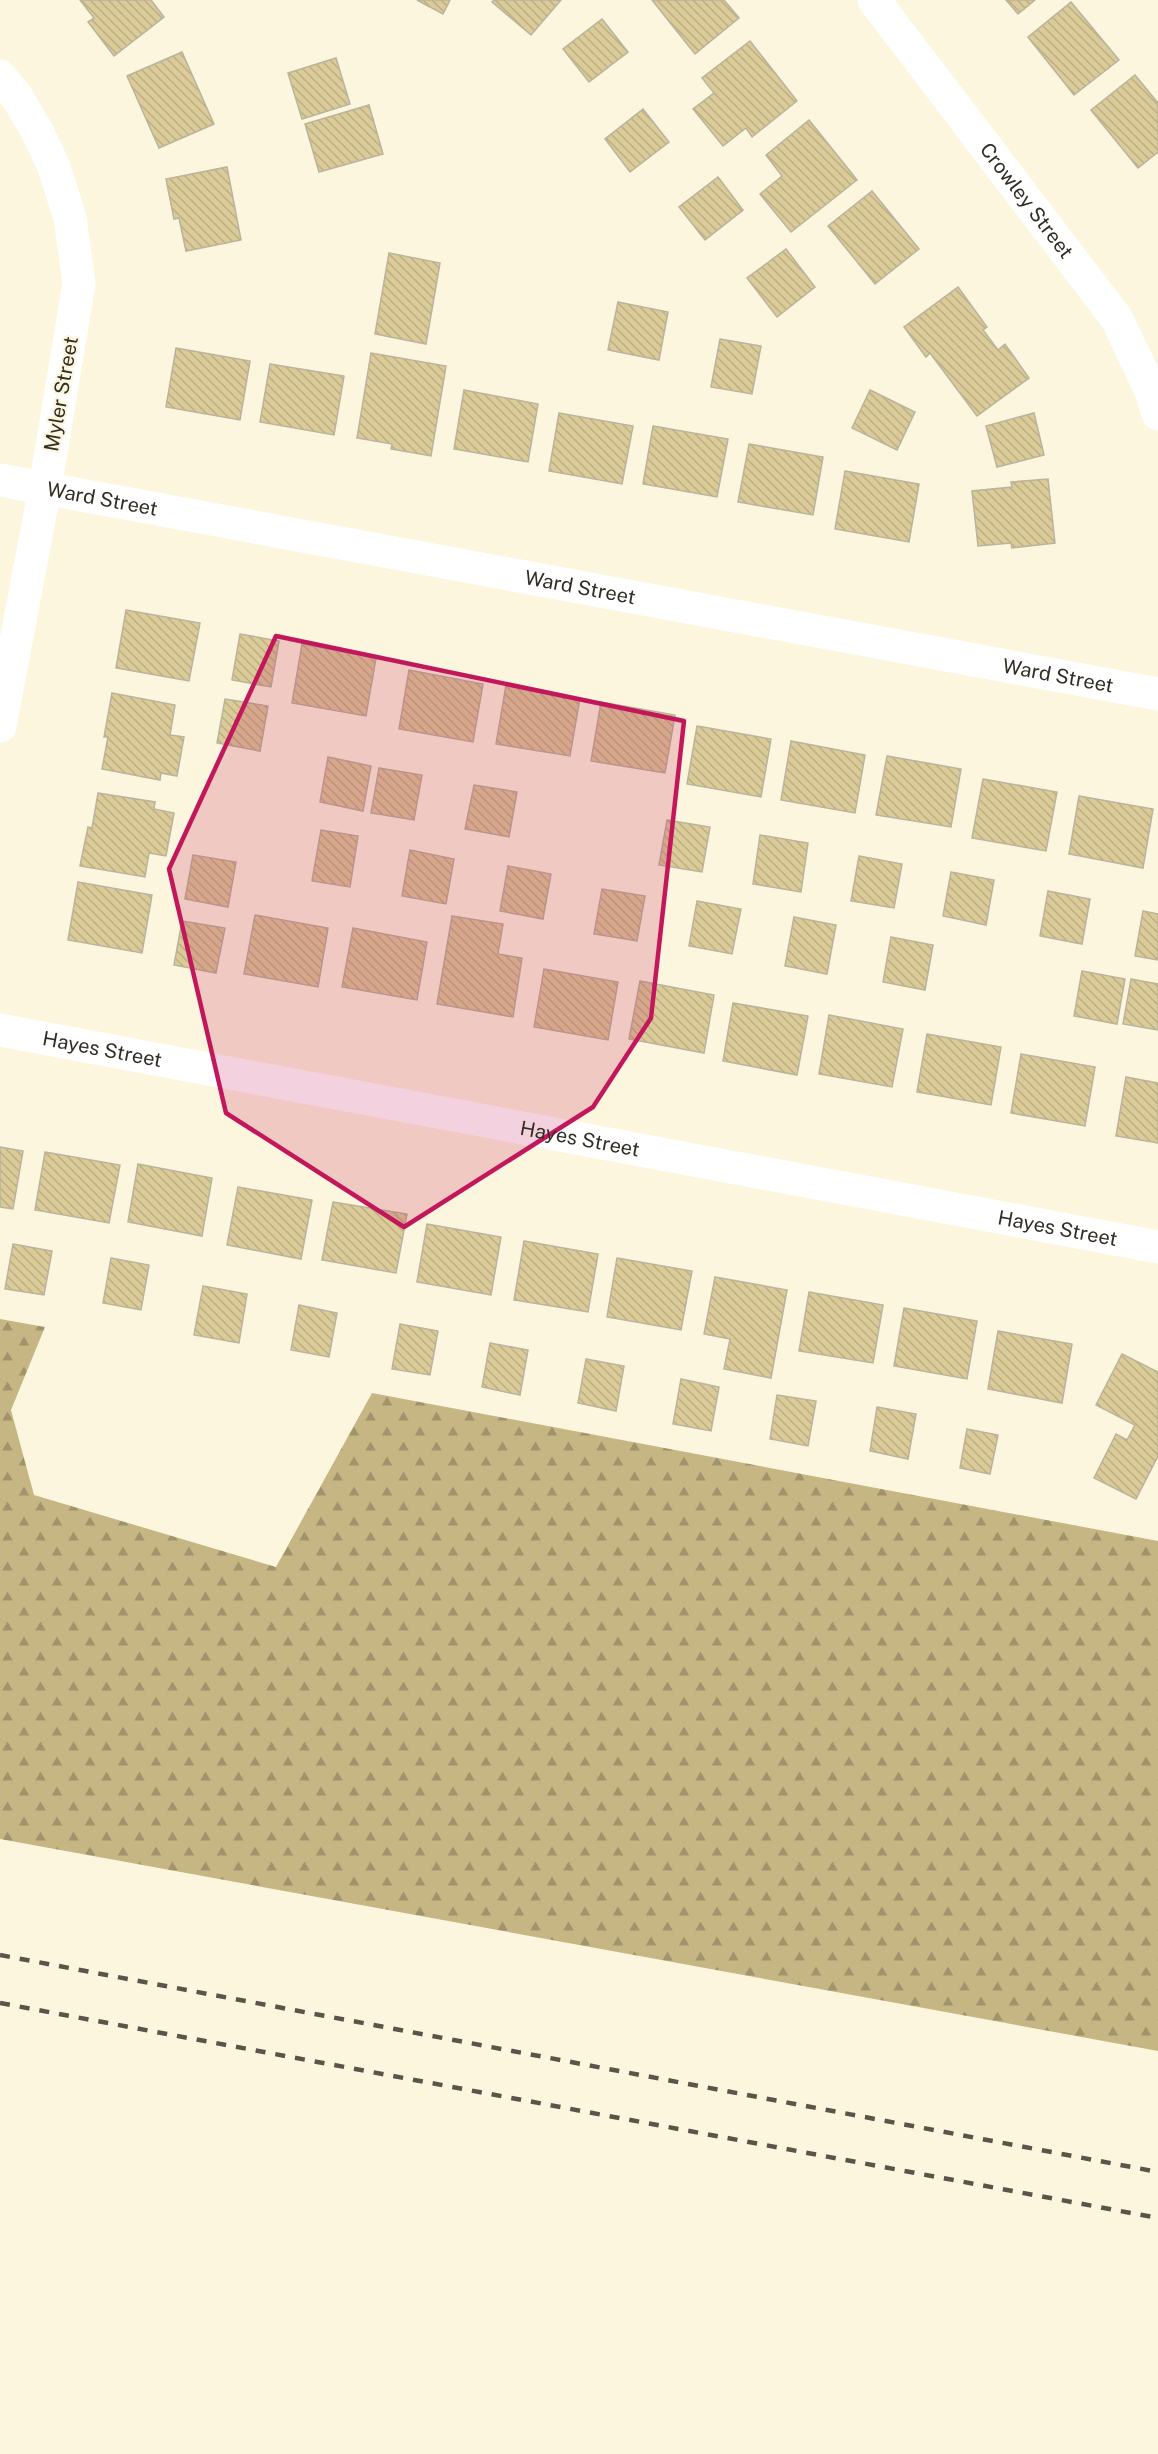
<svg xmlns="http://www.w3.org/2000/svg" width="1158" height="2454" font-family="'Public Sans',sans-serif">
<defs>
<pattern id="forest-firs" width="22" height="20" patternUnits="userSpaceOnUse" patternTransform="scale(1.5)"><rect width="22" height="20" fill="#c6b684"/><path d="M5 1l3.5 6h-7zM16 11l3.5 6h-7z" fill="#a1946c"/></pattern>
<pattern id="building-back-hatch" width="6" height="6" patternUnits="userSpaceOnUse" patternTransform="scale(1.5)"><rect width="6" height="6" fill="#dbcb98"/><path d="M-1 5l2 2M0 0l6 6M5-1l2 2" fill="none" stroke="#bcaf83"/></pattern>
</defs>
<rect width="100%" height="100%" fill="#fdf6de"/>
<polygon fill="url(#forest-firs)" points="0,1319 45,1327 11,1410 34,1495 276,1567 372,1393 1158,1541 1158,2051 0,1839"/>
<g fill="url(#building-back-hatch)" stroke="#bab39d" stroke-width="1.5">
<polygon points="80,0 151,0 164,17 114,56 88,22 94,18"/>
<polygon points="417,0 450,0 443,14"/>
<polygon points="494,0 561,0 531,35 492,2"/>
<polygon points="652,0 724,0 739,18 695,54"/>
<polygon points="1006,0 1035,0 1018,14"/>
<polygon points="1071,2 1119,60 1074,95 1028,37"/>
<polygon points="602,19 628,52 589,82 563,49"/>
<polygon points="750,41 797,101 752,137 746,128 723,146 693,109 714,93 702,78"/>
<polygon points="182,52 214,124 159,148 127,76"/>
<polygon points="336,58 350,104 302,119 288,73"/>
<polygon points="1135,75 1158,103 1158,152 1138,168 1091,110"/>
<polygon points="369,105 383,154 319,172 305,124"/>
<polygon points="643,109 669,142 630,172 605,139"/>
<polygon points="809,120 857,180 791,232 760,194 782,176 766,155"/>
<polygon points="227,167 241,240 186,251 179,218 174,219 166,179"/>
<polygon points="718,177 743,210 705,240 679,207"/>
<polygon points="872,191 919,249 875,284 828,226"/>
<polygon points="786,249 815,287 777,317 747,278"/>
<polygon points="389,253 440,263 426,344 375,334"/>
<polygon points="958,287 987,327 983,330 998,350 1005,344 1029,378 977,416 930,353 926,357 904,327"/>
<polygon points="618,302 668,312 659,360 608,350"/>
<polygon points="720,339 761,346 752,394 711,387"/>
<polygon points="176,348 250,361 240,420 166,407"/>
<polygon points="371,353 446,366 431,456 391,449 392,444 357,438"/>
<polygon points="270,364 344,376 334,435 260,422"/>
<polygon points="464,390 538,404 528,462 454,449"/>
<polygon points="870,390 915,412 897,450 852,428"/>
<polygon points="559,413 633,426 622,484 549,471"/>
<polygon points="1034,413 1044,455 997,467 986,426"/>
<polygon points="653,426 728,439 717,497 643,484"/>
<polygon points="749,444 823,457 813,515 738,502"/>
<polygon points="845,471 919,484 909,542 835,529"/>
<polygon points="1048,479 1055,543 1012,548 1011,543 978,546 972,491 1012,487 1011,482"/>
<polygon points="126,610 200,623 189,681 116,668"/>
<polygon points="240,634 279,641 271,687 232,680"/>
<polygon points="302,644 376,658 366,716 292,703"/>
<polygon points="409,670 483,684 473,742 399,729"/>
<polygon points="506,685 580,698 570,756 496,744"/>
<polygon points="112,693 175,705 170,735 184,737 177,776 161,773 160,780 102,769 108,737 104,737"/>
<polygon points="225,699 268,706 260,751 217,743"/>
<polygon points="601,702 675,715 665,773 591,761"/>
<polygon points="697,726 771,739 761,797 687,784"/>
<polygon points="791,741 865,755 855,813 781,800"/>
<polygon points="887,756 961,769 951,827 876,815"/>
<polygon points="328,757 371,766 363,811 320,802"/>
<polygon points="379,768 422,775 414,820 371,813"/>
<polygon points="983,779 1057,792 1046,851 972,838"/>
<polygon points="474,785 517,792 509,837 465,829"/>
<polygon points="98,793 155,802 154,809 174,813 166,856 149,853 145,877 80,866 88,827 92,828"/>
<polygon points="1079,796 1153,809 1143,868 1069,854"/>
<polygon points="667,820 710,827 702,872 659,865"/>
<polygon points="321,830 358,836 350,887 312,881"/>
<polygon points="760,835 808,843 801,892 753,884"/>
<polygon points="410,850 454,859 446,904 402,896"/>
<polygon points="193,855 236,862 228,907 185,899"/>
<polygon points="859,856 902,864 894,908 851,901"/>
<polygon points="508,866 551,874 543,919 500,911"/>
<polygon points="951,872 994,880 986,925 943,916"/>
<polygon points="78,882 152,895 142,953 68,940"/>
<polygon points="602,889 645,896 637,941 594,934"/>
<polygon points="1048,891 1090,899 1082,944 1040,936"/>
<polygon points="697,901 741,909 732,954 689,946"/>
<polygon points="1143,911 1158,914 1158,960 1135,956"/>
<polygon points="255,915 328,928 318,987 244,974"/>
<polygon points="452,916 503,924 498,954 522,958 513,1017 437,1004"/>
<polygon points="794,917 836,925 827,974 785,966"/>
<polygon points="182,921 225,928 216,973 174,965"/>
<polygon points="353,928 427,942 417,1000 342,987"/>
<polygon points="891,937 933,945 925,990 883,982"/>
<polygon points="544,969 618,982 608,1040 534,1027"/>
<polygon points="1082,971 1125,979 1117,1024 1074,1016"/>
<polygon points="1131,979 1158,984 1158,1030 1123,1024"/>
<polygon points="640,981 714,995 704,1053 629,1039"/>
<polygon points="733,1003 808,1016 797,1075 723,1061"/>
<polygon points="829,1015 903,1029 892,1087 819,1074"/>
<polygon points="927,1034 1001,1047 991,1105 917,1092"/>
<polygon points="1021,1054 1095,1067 1085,1126 1011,1113"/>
<polygon points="1126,1077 1158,1083 1158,1143 1116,1136"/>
<polygon points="0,1147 23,1151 13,1209 0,1207"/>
<polygon points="45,1152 120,1165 109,1223 35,1210"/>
<polygon points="138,1164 212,1178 202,1236 128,1222"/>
<polygon points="238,1187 312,1200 301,1259 227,1245"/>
<polygon points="333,1202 407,1214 396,1273 322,1260"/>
<polygon points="427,1224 501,1237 491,1295 417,1282"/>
<polygon points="524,1241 598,1254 588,1312 514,1300"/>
<polygon points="13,1244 52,1251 44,1295 5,1289"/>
<polygon points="111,1258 149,1265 141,1310 103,1303"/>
<polygon points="617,1258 692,1271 681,1330 607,1317"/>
<polygon points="715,1277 787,1290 771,1378 724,1369 730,1339 704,1334"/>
<polygon points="203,1286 247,1294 239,1343 194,1335"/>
<polygon points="809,1292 883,1305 873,1363 799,1351"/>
<polygon points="299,1305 337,1313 329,1357 291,1350"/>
<polygon points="904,1308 977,1321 967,1379 894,1366"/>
<polygon points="400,1324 438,1331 430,1375 392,1369"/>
<polygon points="998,1331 1072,1344 1062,1403 988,1389"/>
<polygon points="490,1343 528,1350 520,1395 482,1387"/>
<polygon points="1122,1354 1158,1372 1158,1456 1136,1499 1094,1478 1116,1434 1127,1440 1135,1425 1096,1405"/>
<polygon points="586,1359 624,1366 616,1411 578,1403"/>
<polygon points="681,1379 719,1387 711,1431 673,1424"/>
<polygon points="777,1395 816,1401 808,1446 770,1439"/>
<polygon points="877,1407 916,1414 908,1459 870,1451"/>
<polygon points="967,1429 998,1435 990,1474 960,1468"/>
</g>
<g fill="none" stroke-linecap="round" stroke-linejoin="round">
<g stroke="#fff" stroke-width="33">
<path id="s1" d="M874,0L1117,319L1151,391L1158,414"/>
<polyline points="0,76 17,97 37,131 54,167 70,218 79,283 45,488 0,726"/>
<path id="s2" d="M0,480L1158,694"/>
<path id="s3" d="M0,1030L1158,1247"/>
</g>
<g stroke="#595549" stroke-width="4.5" stroke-dasharray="10 10" stroke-linecap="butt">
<polyline points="0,1955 1158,2172"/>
<polyline points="0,2003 1158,2218"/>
</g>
</g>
<path fill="#c2185b" fill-opacity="0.2" stroke="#c2185b" stroke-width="4.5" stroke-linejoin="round" d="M276,636L684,721L651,1018L593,1107L404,1227L226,1113L169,869Z"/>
<g text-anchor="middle" stroke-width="4.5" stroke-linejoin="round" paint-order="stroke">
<g font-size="20" fill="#302d24" stroke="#fdf6de">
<text dy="7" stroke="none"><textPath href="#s1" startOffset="252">Crowley Street</textPath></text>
<text transform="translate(61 394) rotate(-80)" y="7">Myler Street</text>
<text dy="7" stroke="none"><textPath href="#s2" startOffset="104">Ward Street</textPath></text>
<text dy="7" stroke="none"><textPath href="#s2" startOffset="590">Ward Street</textPath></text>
<text dy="7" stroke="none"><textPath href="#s2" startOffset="1076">Ward Street</textPath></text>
<text dy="7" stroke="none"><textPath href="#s3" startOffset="104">Hayes Street</textPath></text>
<text dy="7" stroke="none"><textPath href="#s3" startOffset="590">Hayes Street</textPath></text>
<text dy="7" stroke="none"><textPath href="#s3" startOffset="1076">Hayes Street</textPath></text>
</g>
</g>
</svg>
